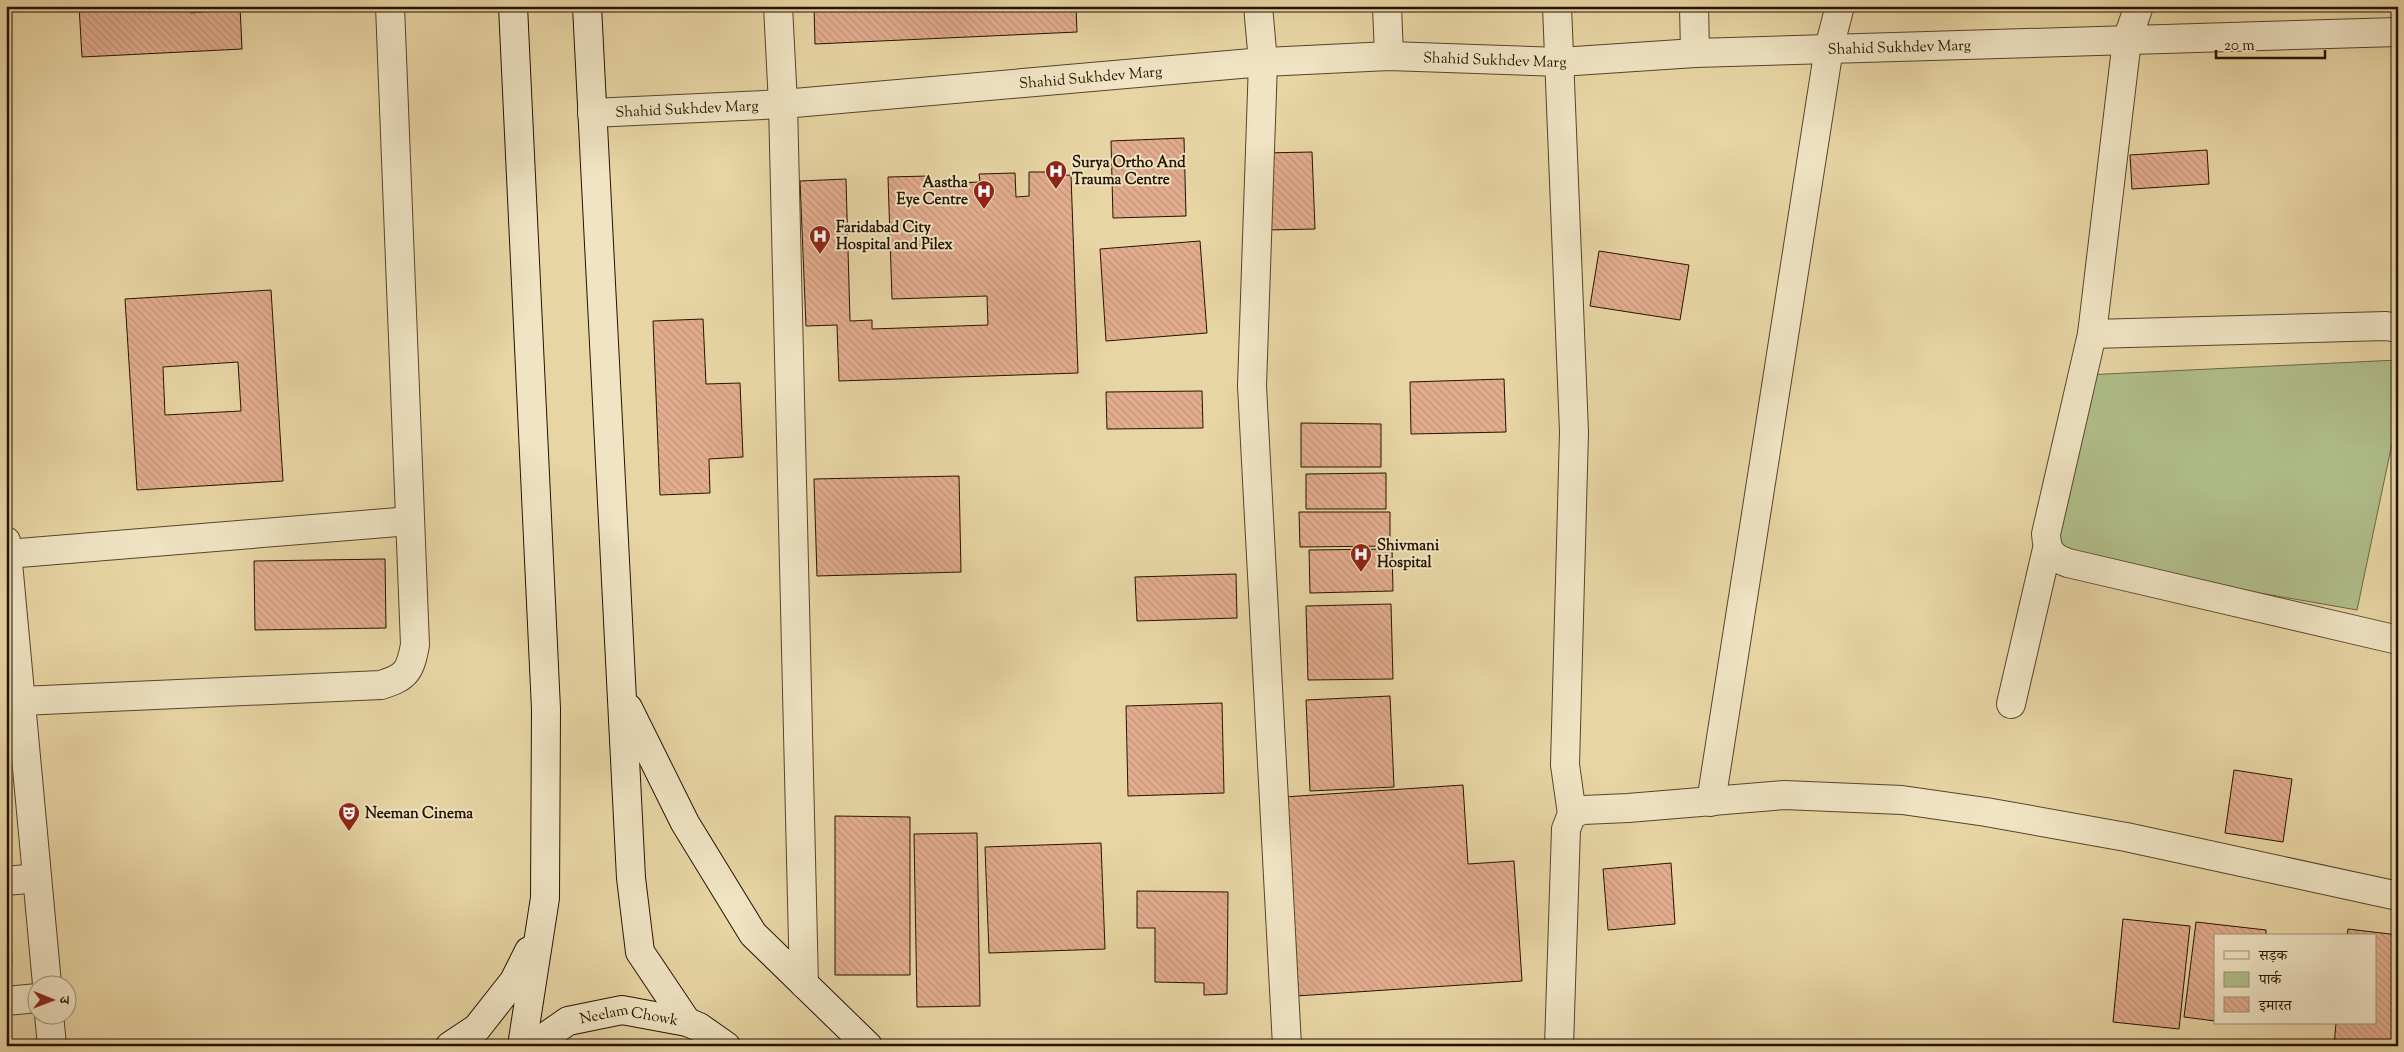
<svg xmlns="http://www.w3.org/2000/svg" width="2404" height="1052" font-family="'Sorts Mill Goudy','Noto Serif Devanagari',serif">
<defs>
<pattern id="building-back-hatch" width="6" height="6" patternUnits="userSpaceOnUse" patternTransform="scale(1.25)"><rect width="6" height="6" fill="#e3ad8e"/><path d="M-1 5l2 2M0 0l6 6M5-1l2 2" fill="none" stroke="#c39479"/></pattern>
</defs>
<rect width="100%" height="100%" fill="#e8d5a4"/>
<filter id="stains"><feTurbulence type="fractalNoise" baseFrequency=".004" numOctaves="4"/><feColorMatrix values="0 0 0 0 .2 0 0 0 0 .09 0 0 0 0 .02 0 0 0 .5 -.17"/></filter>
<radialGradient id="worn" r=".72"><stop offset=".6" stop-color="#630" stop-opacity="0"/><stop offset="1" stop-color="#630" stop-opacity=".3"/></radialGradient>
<polygon fill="#b0be8a" stroke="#6a6845" points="2398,360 2398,415 2357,610 2048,556 2085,375"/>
<g fill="url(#building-back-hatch)" stroke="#251300" fill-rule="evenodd">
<polygon points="79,6 190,6 190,13 213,11 213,6 240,6 242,49 82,57"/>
<polygon points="814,6 1076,6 1077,32 815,44"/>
<polygon points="1184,138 1186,216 1113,218 1111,141"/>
<polygon points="2207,150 2209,184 2132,189 2130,155"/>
<polygon points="1312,152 1315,229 1266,230 1263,153"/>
<polygon points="1029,172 1053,172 1054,176 1071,175 1078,373 839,381 837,325 806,326 800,181 846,179 850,321 872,320 872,329 988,325 987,296 892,299 888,177 928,176 928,184 980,182 979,174 1015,173 1016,197 1029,196"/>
<polygon points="1200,241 1207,333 1106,341 1100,249"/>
<polygon points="1599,251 1689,265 1680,320 1590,306"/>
<path d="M271,290L283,481L137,490L125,299ZM238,362L241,411L165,415L163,367Z"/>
<polygon points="703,319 706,384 740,383 743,457 709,459 710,493 660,495 653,321"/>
<polygon points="1504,379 1506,432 1411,434 1410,382"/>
<polygon points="1202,391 1203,428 1107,429 1106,392"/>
<polygon points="1301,423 1381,424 1381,467 1301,467"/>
<polygon points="1386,473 1386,509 1306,509 1306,474"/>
<polygon points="959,476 961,572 817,576 814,479"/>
<polygon points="1299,512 1390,512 1390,546 1300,547"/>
<polygon points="1392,549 1393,591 1310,593 1309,550"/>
<polygon points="385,559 386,628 255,630 254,561"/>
<polygon points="1236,574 1237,618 1137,621 1135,577"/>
<polygon points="1391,604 1393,679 1308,680 1306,606"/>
<polygon points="1390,696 1394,787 1310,791 1306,700"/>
<polygon points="1222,703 1224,793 1128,796 1126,706"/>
<polygon points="2234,770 2292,779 2283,842 2225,833"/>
<polygon points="1463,785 1468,864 1514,861 1522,981 1296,996 1284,797"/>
<polygon points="835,816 910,817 910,975 835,975"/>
<polygon points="977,833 980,1006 917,1007 914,834"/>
<polygon points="1101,843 1105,949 989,953 985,847"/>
<polygon points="1671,863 1675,924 1608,930 1603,869"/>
<polygon points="1137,891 1228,892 1227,994 1204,995 1204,983 1155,982 1155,928 1137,928"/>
<polygon points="6,903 9,903 12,964 6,964"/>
<polygon points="2123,919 2190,926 2179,1029 2113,1022"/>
<polygon points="2196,922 2266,930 2266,936 2215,936 2215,1021 2184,1017"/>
<polygon points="2348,929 2398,935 2398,1046 2334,1046 2336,1023 2375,1023 2375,936 2347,936"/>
</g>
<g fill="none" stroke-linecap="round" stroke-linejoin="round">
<g stroke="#564429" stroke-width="30">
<g id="street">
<polyline points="778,6 783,104 804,984"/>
<polyline points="1258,6 1263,62 1252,386 1287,1046"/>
<polyline points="1387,6 1389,56"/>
<polyline points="1557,6 1574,432 1565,765 1572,814"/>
<polyline points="1694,6 1695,53"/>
<path d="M2139,6L2127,40L2092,334L2046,534C2047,551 2051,557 2068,563L2398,640"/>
<path id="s1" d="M592,113L783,104L1263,62L1389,56L1560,62L1695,53L2398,32"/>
<polyline points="2092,334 2386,326 2398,328"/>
<polyline points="6,541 47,984"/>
<polyline points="7,554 410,521"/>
<path d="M21,701L381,685C407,677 410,671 415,645L390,6"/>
<polyline points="2011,704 2047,549"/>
<polyline points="1711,802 1829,48 1840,6"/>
<polyline points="6,881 37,878"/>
<polyline points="6,1001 38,998"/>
<polyline points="49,1014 52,1046"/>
<polyline points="1559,1046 1566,829 1572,814 1583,810 1628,808 1784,795 1902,800 1986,812 2126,837 2398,896"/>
</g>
</g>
<g stroke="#251300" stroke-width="30">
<g id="secondary">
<polyline points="513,6 546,709 545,898 522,1046"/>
<polyline points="587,6 631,878 640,952 687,1022"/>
<polyline points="628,708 685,823 753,934 868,1046"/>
<polyline points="450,1046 477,1028 514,981 529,951"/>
<path id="s2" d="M532,1046L568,1021L622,1010L687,1022L699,1027L726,1046"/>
</g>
</g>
<use href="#street" stroke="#f0e4c4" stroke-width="28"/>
<use href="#secondary" stroke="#f0e4c4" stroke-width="28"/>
</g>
<defs>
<g id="hospital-pin" transform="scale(1.125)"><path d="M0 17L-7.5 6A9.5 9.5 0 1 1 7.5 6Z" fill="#8f2418" stroke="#f0e4c4"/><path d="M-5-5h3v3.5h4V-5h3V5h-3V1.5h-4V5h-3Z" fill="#fff"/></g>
<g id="theatre-pin" transform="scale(1.125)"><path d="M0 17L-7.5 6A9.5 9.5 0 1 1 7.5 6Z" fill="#8f2418" stroke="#f0e4c4"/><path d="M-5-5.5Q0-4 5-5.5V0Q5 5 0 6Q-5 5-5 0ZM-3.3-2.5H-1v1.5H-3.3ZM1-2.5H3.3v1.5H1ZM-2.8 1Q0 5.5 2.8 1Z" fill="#fff"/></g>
</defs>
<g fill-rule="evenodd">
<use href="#hospital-pin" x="1056" y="171"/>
<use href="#hospital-pin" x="984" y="191"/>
<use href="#hospital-pin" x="820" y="236"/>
<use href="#hospital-pin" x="1361" y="554"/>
<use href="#theatre-pin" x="349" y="813"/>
</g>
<g text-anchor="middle" stroke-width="4" stroke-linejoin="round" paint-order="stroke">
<g font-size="15" fill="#251300" stroke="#f0e4c4">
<text dy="5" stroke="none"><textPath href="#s1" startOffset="1310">Shahid Sukhdev Marg</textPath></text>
<text dy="5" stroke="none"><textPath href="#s1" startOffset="905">Shahid Sukhdev Marg</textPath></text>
<text dy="5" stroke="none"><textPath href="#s1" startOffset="500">Shahid Sukhdev Marg</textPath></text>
<text dy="5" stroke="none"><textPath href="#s1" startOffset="95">Shahid Sukhdev Marg</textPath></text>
<text dy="5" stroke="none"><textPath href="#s2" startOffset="106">Neelam Chowk</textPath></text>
</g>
<g font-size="15" font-weight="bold" fill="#251300" stroke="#f0e4c4" text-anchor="start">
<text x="1072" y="167">Surya Ortho And<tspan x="1072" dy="17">Trauma Centre</tspan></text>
<text x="968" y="187" text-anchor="end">Aastha<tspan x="968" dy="17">Eye Centre</tspan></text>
<text x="836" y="232">Faridabad City<tspan x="836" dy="17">Hospital and Pilex</tspan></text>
<text x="1377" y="550">Shivmani<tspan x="1377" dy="17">Hospital</tspan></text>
<text x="365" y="818">Neeman Cinema</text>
</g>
</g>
<rect width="2404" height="1052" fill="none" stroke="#e8d5a4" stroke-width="25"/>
<rect x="8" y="8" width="2389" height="1037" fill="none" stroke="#251300" stroke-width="2.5"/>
<rect x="12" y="12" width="2379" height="1027" fill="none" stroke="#251300"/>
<rect x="2214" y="934" width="162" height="90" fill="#f0e4c4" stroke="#9f9076"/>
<rect x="2224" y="951" width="25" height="8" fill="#f0e4c4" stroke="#9f9076"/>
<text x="2259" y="960" font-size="15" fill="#251300">सड़क</text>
<rect x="2224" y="972" width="25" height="15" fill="#b0be8a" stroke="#9f9076"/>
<text x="2259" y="984" font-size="15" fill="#251300">पार्क</text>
<rect x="2224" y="997" width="25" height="15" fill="url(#building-back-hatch)" stroke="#9f9076"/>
<text x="2259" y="1010" font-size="15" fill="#251300">इमारत</text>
<g transform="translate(52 1000) rotate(91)"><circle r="24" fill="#f0e4c4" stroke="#9f9076"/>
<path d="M0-4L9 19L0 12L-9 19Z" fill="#8f2418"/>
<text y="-8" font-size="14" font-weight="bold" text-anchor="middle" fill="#251300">उ</text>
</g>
<path d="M2216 50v8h109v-8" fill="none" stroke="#251300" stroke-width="2.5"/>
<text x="2224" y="50" font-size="15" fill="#251300" stroke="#f0e4c4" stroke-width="4" paint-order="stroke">20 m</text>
<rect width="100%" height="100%" filter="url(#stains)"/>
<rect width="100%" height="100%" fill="url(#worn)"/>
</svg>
